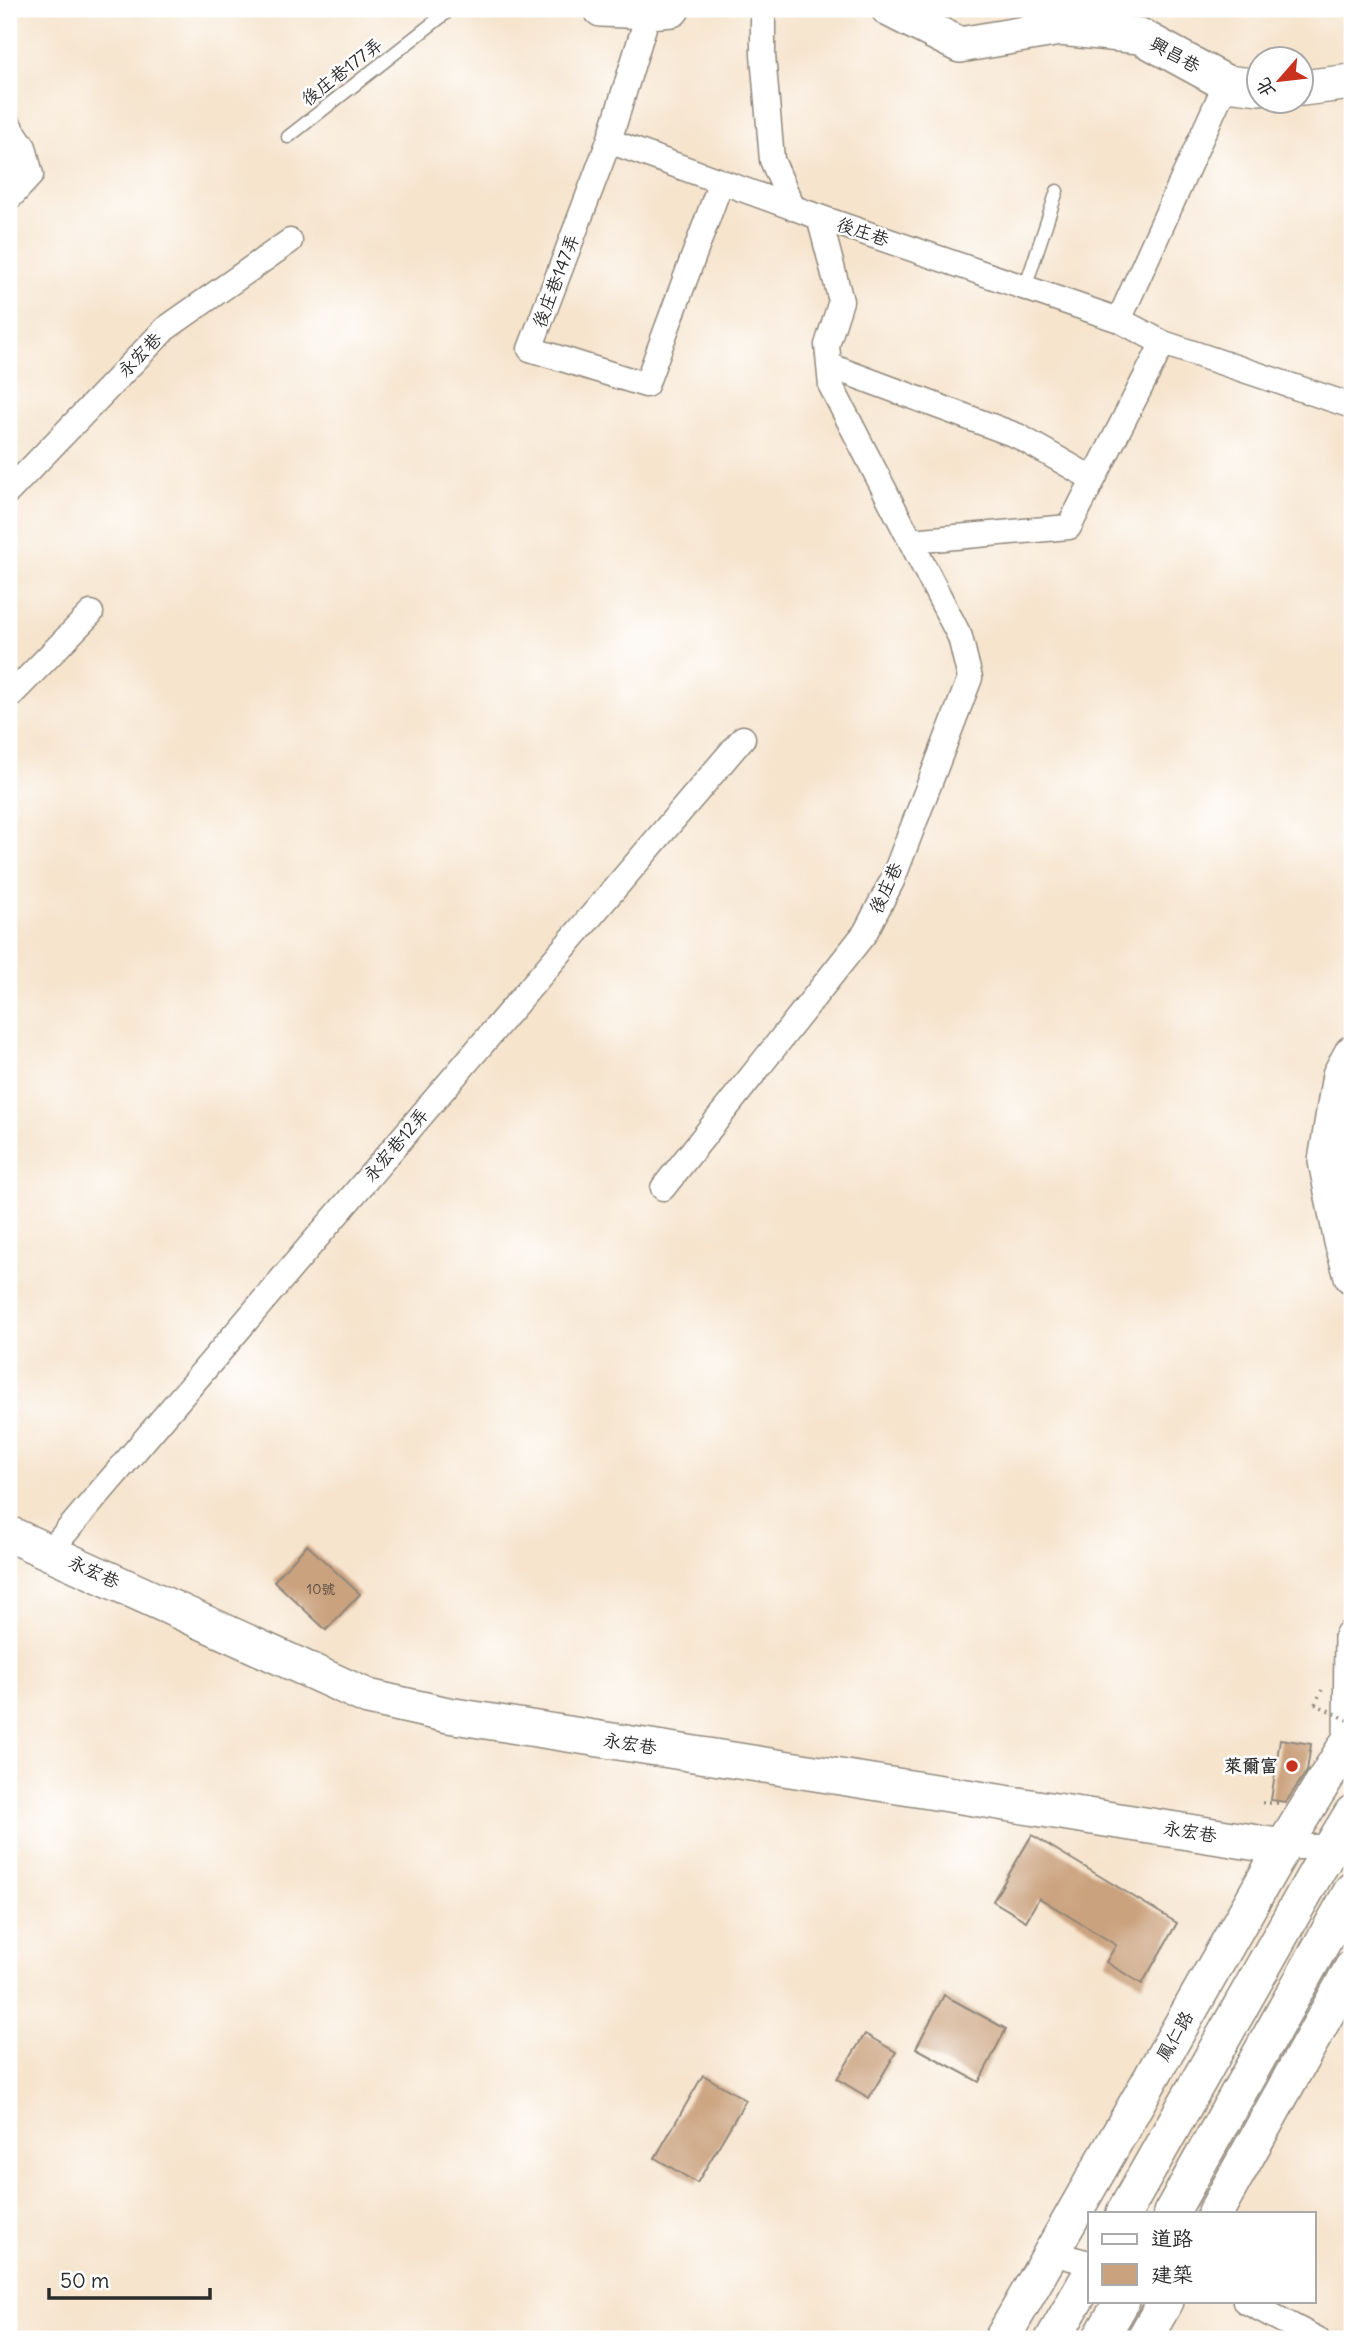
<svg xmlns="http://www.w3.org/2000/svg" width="1361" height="2348" viewBox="0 0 1361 2348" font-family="Delius,'LXGW WenKai TC',sans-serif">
	<rect width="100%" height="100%" fill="#fff"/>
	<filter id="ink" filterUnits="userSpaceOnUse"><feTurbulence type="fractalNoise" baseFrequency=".0143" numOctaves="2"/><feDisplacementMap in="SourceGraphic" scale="14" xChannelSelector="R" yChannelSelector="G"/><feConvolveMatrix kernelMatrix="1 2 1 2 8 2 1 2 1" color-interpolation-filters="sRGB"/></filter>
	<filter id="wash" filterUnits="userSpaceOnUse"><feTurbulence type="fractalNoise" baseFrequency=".00686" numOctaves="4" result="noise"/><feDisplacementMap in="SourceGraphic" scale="28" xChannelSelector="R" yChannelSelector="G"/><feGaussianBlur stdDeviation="1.57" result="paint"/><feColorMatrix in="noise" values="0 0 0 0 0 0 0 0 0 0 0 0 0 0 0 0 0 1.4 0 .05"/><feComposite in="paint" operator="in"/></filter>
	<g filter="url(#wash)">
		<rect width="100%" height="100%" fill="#f6e4cd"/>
		<g id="blocks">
			<g fill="#cba27e">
				<polygon points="307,1545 360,1594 326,1630 274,1581"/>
				<polygon points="1280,1739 1311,1744 1307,1771 1286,1802 1271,1800"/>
				<polygon points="1032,1835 1177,1923 1142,1984 1106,1962 1116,1945 1039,1898 1026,1921 993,1901"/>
				<polygon points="944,1995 1006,2029 979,2082 916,2048"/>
				<polygon points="865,2034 896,2052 869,2098 837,2079"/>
				<polygon points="703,2075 746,2100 697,2183 655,2158"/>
			</g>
		</g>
	</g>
	<g filter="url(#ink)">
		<use href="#blocks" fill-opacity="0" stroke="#90887c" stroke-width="2"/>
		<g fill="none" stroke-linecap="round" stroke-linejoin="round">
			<defs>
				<g id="lane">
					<polyline points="288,137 451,9"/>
					<polyline points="1025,288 1057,191"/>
				</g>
				<g id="street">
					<polyline points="763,9 763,55 772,160 793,208"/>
					<polyline points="649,11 609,141 530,349 646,385 721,182"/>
					<polyline points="9,125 24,147 31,175 9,199"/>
					<polyline points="609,141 819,217 1119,320 1163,343 1352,406"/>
					<polyline points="1119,320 1226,83"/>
					<polyline points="830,366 1018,436 1093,479"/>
					<polyline points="9,491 165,329 290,241"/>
					<polyline points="911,541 1069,527 1163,343"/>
					<polyline points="9,697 91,613"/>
					<polyline points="663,1188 865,933 892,881 970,678 960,637 831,386 827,345 841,301 819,217"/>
					<polyline points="49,1552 743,738"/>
					<polyline points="1283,1847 1331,1847 1352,1852"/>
					<polyline points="1051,2253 1090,2263"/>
					<polyline points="1245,2301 1317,2339"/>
				</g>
				<g id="secondary">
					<polyline points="601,9 649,11 672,9"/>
					<polyline points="889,9 960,45 1060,28 1140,36 1226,83 1260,87"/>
					<polyline points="1302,88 1352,82"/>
					<polyline points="1352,1053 1340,1075 1326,1161 1342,1242 1352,1276"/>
					<polyline points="9,1534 368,1697 448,1715 1283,1847"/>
					<polyline points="1351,1738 1352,1637"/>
					<polyline points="1124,2213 1317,1871 1352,1813"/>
					<polyline points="1171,2213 1352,1890"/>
					<polyline points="1215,2213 1352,1968"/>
					<polyline points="1002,2339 1283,1847 1352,1736"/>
					<polyline points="1053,2339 1090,2275"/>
					<polyline points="1100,2339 1122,2301"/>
					<polyline points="1144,2339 1166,2301"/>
				</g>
			</defs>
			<use href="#lane" stroke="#90887c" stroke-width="15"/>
			<use href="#street" stroke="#90887c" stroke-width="27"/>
			<use href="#secondary" stroke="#90887c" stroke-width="38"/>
			<g stroke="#90887c" stroke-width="3.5" stroke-dasharray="2 5" stroke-linecap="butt">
				<polyline points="1315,1704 1322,1690"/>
				<polyline points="1262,1803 1278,1803"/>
			</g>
			<use href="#lane" stroke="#fff" stroke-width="12"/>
			<use href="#street" stroke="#fff" stroke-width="24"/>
			<use href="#secondary" stroke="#fff" stroke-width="35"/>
			<polyline stroke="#90887c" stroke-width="3.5" stroke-dasharray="2 5" stroke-linecap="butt" points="1315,1704 1352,1722"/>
		</g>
	</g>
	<circle fill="#c8321e" stroke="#fff" stroke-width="2.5" cx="1292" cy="1766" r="7"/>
	<g text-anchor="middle" stroke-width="5" stroke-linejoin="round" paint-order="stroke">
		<g font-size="14" fill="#534940">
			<text x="321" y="1594">10號</text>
		</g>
		<g font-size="18" fill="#2b2b2b" stroke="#fff">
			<text transform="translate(1175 55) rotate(29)" y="6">興昌巷</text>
			<text transform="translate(342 72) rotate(-38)" y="6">後庄巷177弄</text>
			<text transform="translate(863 232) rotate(19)" y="6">後庄巷</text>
			<text transform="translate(556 281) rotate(-69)" y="6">後庄巷147弄</text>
			<text transform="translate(140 355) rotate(-46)" y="6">永宏巷</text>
			<text transform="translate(886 888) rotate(-65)" y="6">後庄巷</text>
			<text transform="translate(396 1145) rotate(-50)" y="6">永宏巷12弄</text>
			<text transform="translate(94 1572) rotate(24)" y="6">永宏巷</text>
			<text transform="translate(630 1744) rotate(9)" y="6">永宏巷</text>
			<text transform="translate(1190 1832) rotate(9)" y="6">永宏巷</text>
			<text transform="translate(1175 2036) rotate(-60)" y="6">鳳仁路</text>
		</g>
		<g font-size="18" font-weight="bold" fill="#2b2b2b" stroke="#fff" text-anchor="end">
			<text x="1278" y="1772">萊爾富</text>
		</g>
	</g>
	<rect width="1361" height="2348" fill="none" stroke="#fff" stroke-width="35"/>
	<rect x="1088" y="2212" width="228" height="91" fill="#ffffff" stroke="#aaaaaa" stroke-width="2"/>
	<rect x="1102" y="2234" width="35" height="10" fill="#ffffff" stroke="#aaaaaa" stroke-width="2"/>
	<text x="1151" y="2246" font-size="21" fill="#2b2b2b">道路</text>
	<rect x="1102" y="2264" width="35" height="21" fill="#cba27e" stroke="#aaaaaa" stroke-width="2"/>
	<text x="1151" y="2282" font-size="21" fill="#2b2b2b">建築</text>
	<g transform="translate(1280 80) rotate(242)"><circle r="33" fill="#ffffff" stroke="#aaaaaa" stroke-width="2"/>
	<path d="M0-5L12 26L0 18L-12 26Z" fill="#c8321e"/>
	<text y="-10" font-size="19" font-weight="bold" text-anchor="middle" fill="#2b2b2b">北</text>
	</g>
	<path d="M49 2288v10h161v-10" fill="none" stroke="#2b2b2b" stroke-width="3.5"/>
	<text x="60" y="2288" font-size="21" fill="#2b2b2b" stroke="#ffffff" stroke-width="5" paint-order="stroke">50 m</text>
</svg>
